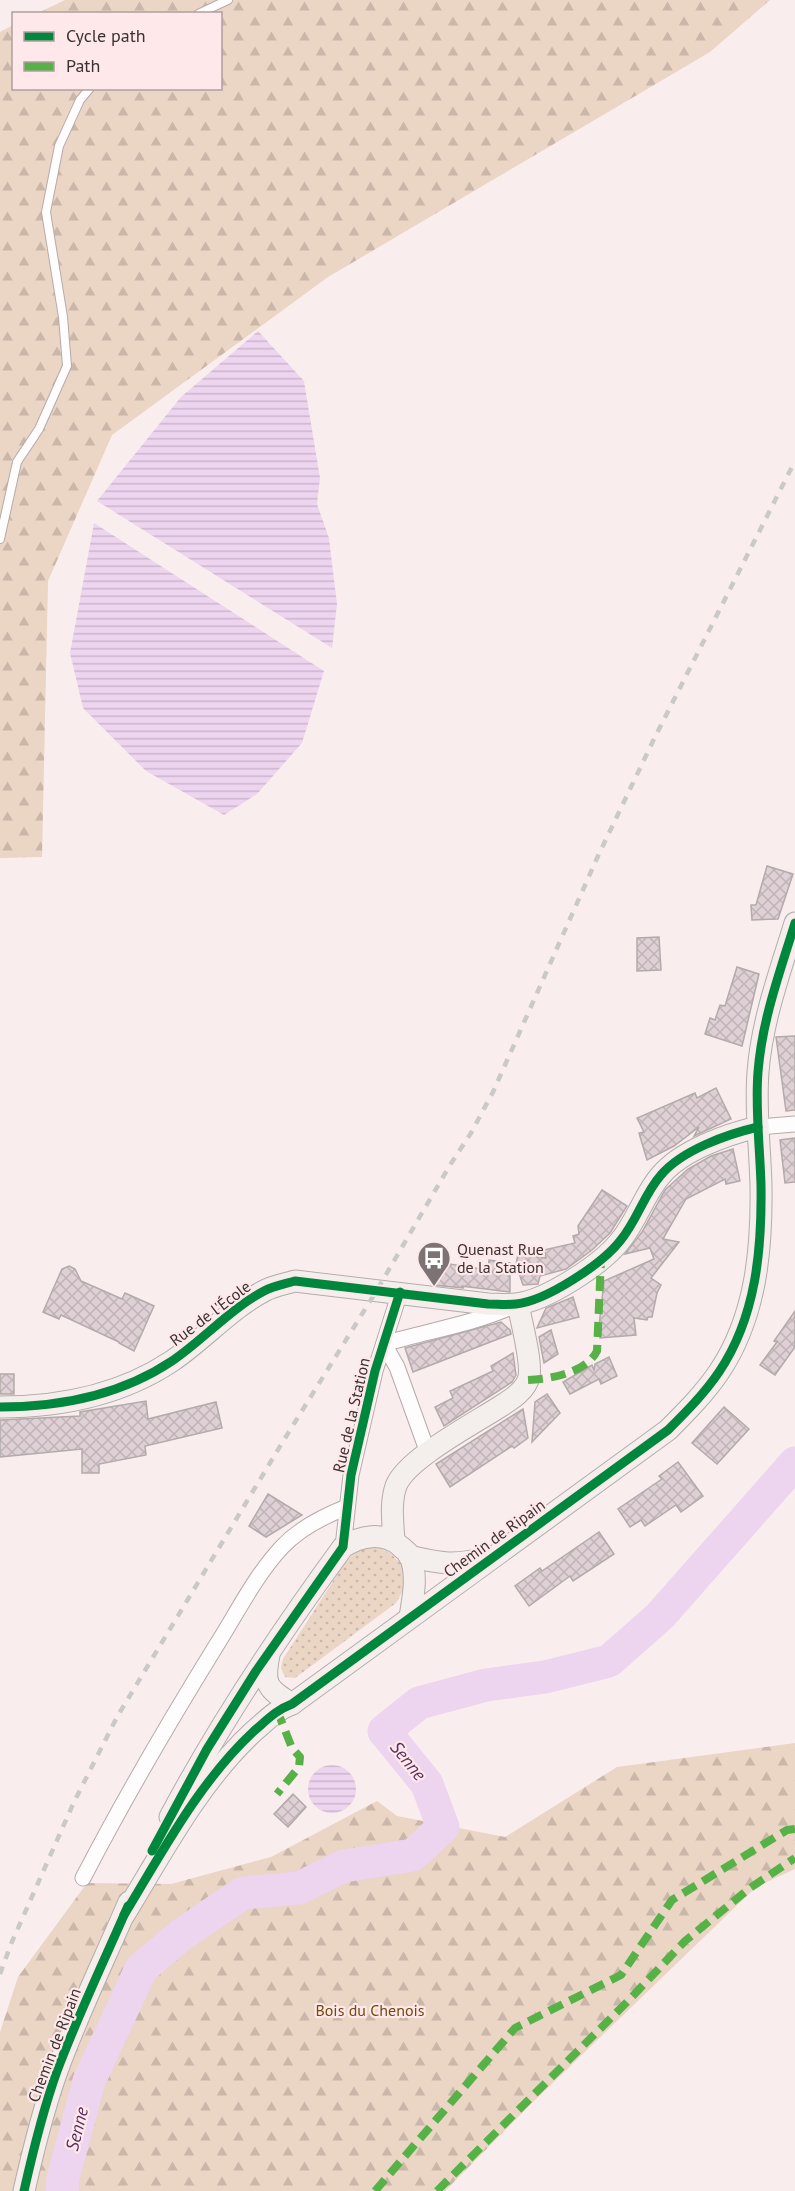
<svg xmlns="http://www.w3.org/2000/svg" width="795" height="2191" viewBox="0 0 795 2191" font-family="'PT Sans',sans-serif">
	<defs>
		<pattern id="grass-dots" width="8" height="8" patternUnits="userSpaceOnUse" patternTransform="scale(1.5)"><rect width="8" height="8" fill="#ebd5c4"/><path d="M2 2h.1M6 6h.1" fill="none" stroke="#cab7a9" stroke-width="1.8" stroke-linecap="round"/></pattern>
		<pattern id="forest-firs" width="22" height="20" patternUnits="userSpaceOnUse" patternTransform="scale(1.5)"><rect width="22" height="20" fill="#ebd5c4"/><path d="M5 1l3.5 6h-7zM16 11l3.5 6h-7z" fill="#cab7a9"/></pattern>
		<pattern id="water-rules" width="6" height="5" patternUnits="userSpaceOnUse" patternTransform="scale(1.5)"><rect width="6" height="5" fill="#edd4ef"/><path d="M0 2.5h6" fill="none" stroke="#ccb6cd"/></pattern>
		<pattern id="building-cross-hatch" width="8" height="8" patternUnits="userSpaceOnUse" patternTransform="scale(1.5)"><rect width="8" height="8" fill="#dfd0d5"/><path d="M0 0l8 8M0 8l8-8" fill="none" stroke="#c0b3b7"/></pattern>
	</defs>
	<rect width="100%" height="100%" fill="#faedee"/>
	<polygon fill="url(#grass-dots)" points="375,1546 390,1553 404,1567 406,1585 396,1603 295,1678 285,1677 281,1668 283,1659 346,1561 360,1549"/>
	<g fill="url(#forest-firs)">
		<polygon points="65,0 770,0 710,52 328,277 112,435 48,581 42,857 0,858 0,32 13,25 14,88 220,88 220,14 38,13"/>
		<polygon points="795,1743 795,1869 756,1887 532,2103 445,2191 0,2191 0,2032 18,1977 87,1883 171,1884 271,1857 377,1801 397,1816 505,1837 617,1767"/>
	</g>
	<g fill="url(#water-rules)">
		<polygon points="258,331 304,381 320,478 317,504 329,538 337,604 332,648 97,501 181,397"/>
		<polygon points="94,523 324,671 302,743 257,794 224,815 146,771 83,708 70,653"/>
		<circle cx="332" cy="1789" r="24"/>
	</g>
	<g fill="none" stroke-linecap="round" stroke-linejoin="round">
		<polyline stroke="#edd4ef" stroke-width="33" points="62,2191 63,2178 89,2081 141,1969 181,1935 243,1893 299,1888 344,1866 413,1855 443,1827 427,1784 384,1731 419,1703 486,1685 545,1677 609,1661 660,1616 795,1463"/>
	</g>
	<g fill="url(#building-cross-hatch)" stroke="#b2aaab" stroke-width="1.5">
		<polygon points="767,866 793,874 778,919 752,920 751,905 756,905"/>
		<polygon points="659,937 661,970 637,971 637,938"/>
		<polygon points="737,967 759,974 742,1046 705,1034 710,1018 715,1020 720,1005 725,1006"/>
		<polygon points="795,1036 795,1110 786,1111 776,1037"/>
		<polygon points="716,1088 731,1119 694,1136 699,1127 674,1146 647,1160 639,1133 644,1132 637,1118 695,1093 697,1098"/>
		<polygon points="795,1138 795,1182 785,1183 780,1140"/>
		<polygon points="733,1149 740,1181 726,1184 725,1179 686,1199 663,1239 679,1242 651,1278 661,1285 657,1293 652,1317 648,1317 647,1320 634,1318 636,1335 600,1338 599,1326 604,1281 654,1259 650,1248 625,1254 642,1232 665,1190 688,1169 711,1156"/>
		<polygon points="602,1190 627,1206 610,1233 592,1250 566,1269 540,1276 538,1284 523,1285 516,1264 518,1254 546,1258 544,1250 575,1243 573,1236 579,1234 578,1226"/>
		<polygon points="489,1260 510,1263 510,1292 461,1286 464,1288 433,1285 437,1262 488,1270"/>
		<polygon points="69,1266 75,1269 81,1281 122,1299 125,1293 154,1306 134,1351 119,1343 119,1342 61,1315 59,1319 43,1312 62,1269"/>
		<polygon points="573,1297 579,1317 537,1328 546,1308"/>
		<polygon points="795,1311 795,1347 775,1375 760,1365 777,1342 774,1341"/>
		<polygon points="501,1322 510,1330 511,1334 413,1372 405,1348"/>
		<polygon points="551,1330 558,1354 544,1363 539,1337"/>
		<polygon points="513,1353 516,1375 512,1382 444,1426 435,1407 453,1398 450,1391 493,1371 491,1366"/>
		<polygon points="609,1357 617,1376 601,1384 599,1379 570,1394 563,1382 592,1365 594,1370 595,1364"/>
		<rect x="0" y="1374" width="14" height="20"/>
		<polygon points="547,1394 560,1413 532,1442 535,1402"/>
		<polygon points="146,1401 148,1419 216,1402 222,1428 145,1446 146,1455 99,1464 99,1473 82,1473 82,1449 0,1457 0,1420 80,1416 80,1412"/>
		<polygon points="724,1407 749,1429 717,1464 692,1443"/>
		<polygon points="523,1409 528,1438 514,1448 512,1446 450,1487 436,1464"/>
		<polygon points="678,1462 703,1496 681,1512 676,1505 645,1526 641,1520 630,1527 618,1509 662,1479 659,1476"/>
		<polygon points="268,1494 302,1515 266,1537 249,1526"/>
		<polygon points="599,1532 614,1554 573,1581 570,1576 529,1606 515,1586 540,1568 542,1571"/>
		<polygon points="293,1794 306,1807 288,1827 274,1814"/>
	</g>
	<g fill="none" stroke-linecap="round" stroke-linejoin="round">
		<defs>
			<g id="lane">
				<polyline points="198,14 228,0"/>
				<polyline points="0,539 17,462 39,429 67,366 63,317 46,212 59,146 80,100 90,88"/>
			</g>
			<g id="street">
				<polyline points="758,1127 795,1124"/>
				<path d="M384 1344C426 1331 470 1325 511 1307"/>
				<polyline points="384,1344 397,1367 428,1453"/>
				<polyline points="343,1547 351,1475 375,1371 400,1292"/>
				<path d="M83 1878C124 1799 169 1722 216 1646 237 1613 255 1576 282 1547 299 1529 324 1516 347 1507"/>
			</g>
			<g id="secondary">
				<path d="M0 1407C60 1407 121 1395 172 1361 203 1340 230 1309 264 1291 273 1286 285 1284 295 1281L488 1304C497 1304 507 1305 516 1304 546 1301 602 1264 620 1241 637 1221 644 1194 661 1175 682 1150 728 1134 758 1127"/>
				<path d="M394 1541C393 1523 390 1503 396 1486 406 1459 475 1423 501 1406 512 1399 526 1390 529 1377 532 1361 521 1321 518 1304"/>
				<path d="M409 1556C441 1564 456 1566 489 1557"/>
				<path d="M269 1655C263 1684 267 1689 292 1704"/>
				<path d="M170 1817C220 1723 280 1633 343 1547 360 1536 383 1531 400 1546 403 1549 408 1552 410 1556 418 1575 413 1598 410 1617"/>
				<path d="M124 1915C163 1851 199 1782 254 1731 267 1720 276 1710 292 1704L668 1430C686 1412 704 1394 719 1372 756 1317 762 1250 761 1185 760 1148 755 1109 758 1072 762 1020 780 972 795 923"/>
				<path d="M24 2191C33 2151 43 2110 57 2071 78 2013 105 1958 129 1902"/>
			</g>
		</defs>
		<use href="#lane" stroke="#b4abab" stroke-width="10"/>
		<use href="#street" stroke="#b4abab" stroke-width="17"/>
		<use href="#secondary" stroke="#b4abab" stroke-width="23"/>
		<use href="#lane" stroke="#fefcfc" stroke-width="8"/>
		<use href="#street" stroke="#fefcfc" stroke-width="15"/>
		<use href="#secondary" stroke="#f4efed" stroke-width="21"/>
		<polyline stroke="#cac8c8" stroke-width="4.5" stroke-dasharray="8 8" stroke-linecap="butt" points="0,1974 11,1944 74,1802 117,1717 282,1443 377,1290 450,1165 471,1133 493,1092 598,856 654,739 795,461"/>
		<g stroke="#56b246" stroke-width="8" stroke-dasharray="15 8" stroke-linecap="butt">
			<path d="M528 1380C550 1379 586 1373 597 1351L601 1260"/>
			<polyline points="277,1710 292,1748 300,1757 299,1767 277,1794"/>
			<polyline points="375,2191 515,2028 621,1975 672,1900 787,1830 795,1829"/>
			<polyline points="437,2191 628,2001 685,1941 750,1888 795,1858"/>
		</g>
		<defs>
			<g id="cycleway">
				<path d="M0 1407C60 1407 121 1395 172 1361 203 1340 230 1309 264 1291 273 1286 285 1284 295 1281L488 1304C497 1304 507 1305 516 1304 546 1301 602 1264 620 1241 637 1221 644 1194 661 1175 682 1150 728 1134 758 1127"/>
				<polyline points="152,1851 207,1749 256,1671 343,1547 351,1475 375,1371 400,1292"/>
				<path d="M124 1915C163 1851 199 1782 254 1731 267 1720 276 1710 292 1704L668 1430C686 1412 704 1394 719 1372 756 1317 762 1250 761 1185 760 1148 755 1109 758 1072 762 1020 780 972 795 923"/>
				<path d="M24 2191C33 2151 43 2110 57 2071 78 2015 104 1961 128 1906"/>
			</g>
		</defs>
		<use href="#cycleway" stroke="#ffe8e9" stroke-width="13"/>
		<use href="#cycleway" stroke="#00873e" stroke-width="9"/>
	</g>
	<defs>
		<symbol id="bus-pin" viewBox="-11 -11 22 30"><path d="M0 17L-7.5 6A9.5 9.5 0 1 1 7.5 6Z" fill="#7d7374" stroke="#ffe8e9"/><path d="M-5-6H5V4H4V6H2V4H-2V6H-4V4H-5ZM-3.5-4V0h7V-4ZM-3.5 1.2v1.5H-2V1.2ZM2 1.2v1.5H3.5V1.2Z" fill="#fff"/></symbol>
	</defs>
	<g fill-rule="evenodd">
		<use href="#bus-pin" x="415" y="1239" width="38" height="52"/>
	</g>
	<g text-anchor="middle" stroke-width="4.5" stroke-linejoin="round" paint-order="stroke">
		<g font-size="16" fill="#3a3232" stroke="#ffe8e9" text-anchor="start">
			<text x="457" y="1255">Quenast Rue<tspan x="457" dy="18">de la Station</tspan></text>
		</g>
		<g font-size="16" fill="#3a3232" stroke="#ffe8e9">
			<text transform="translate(210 1313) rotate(-37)" y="6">Rue de l'École</text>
			<text transform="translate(351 1415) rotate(-77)" y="6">Rue de la Station</text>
			<text transform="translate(494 1538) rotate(-36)" y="6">Chemin de Ripain</text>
			<text transform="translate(54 2045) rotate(-69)" y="6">Chemin de Ripain</text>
		</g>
		<g font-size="16" fill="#734908" stroke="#ffe8e9">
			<text x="370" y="2016">Bois du Chenois</text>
		</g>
		<g font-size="18" font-style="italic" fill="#562f60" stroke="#ffe8e9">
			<text transform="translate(408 1761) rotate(51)" y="6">Senne</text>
			<text transform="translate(77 2129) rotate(-76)" y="6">Senne</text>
		</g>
	</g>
	<rect x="12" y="12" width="210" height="78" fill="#ffe8e9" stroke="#b09fa0" stroke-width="1.5"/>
	<rect x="24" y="32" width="30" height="9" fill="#00873e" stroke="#b09fa0" stroke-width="1.5"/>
	<text x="66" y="42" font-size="18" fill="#3a3232">Cycle path</text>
	<rect x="24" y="62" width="30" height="9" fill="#56b246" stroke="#b09fa0" stroke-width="1.5"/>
	<text x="66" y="72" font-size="18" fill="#3a3232">Path</text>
</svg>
